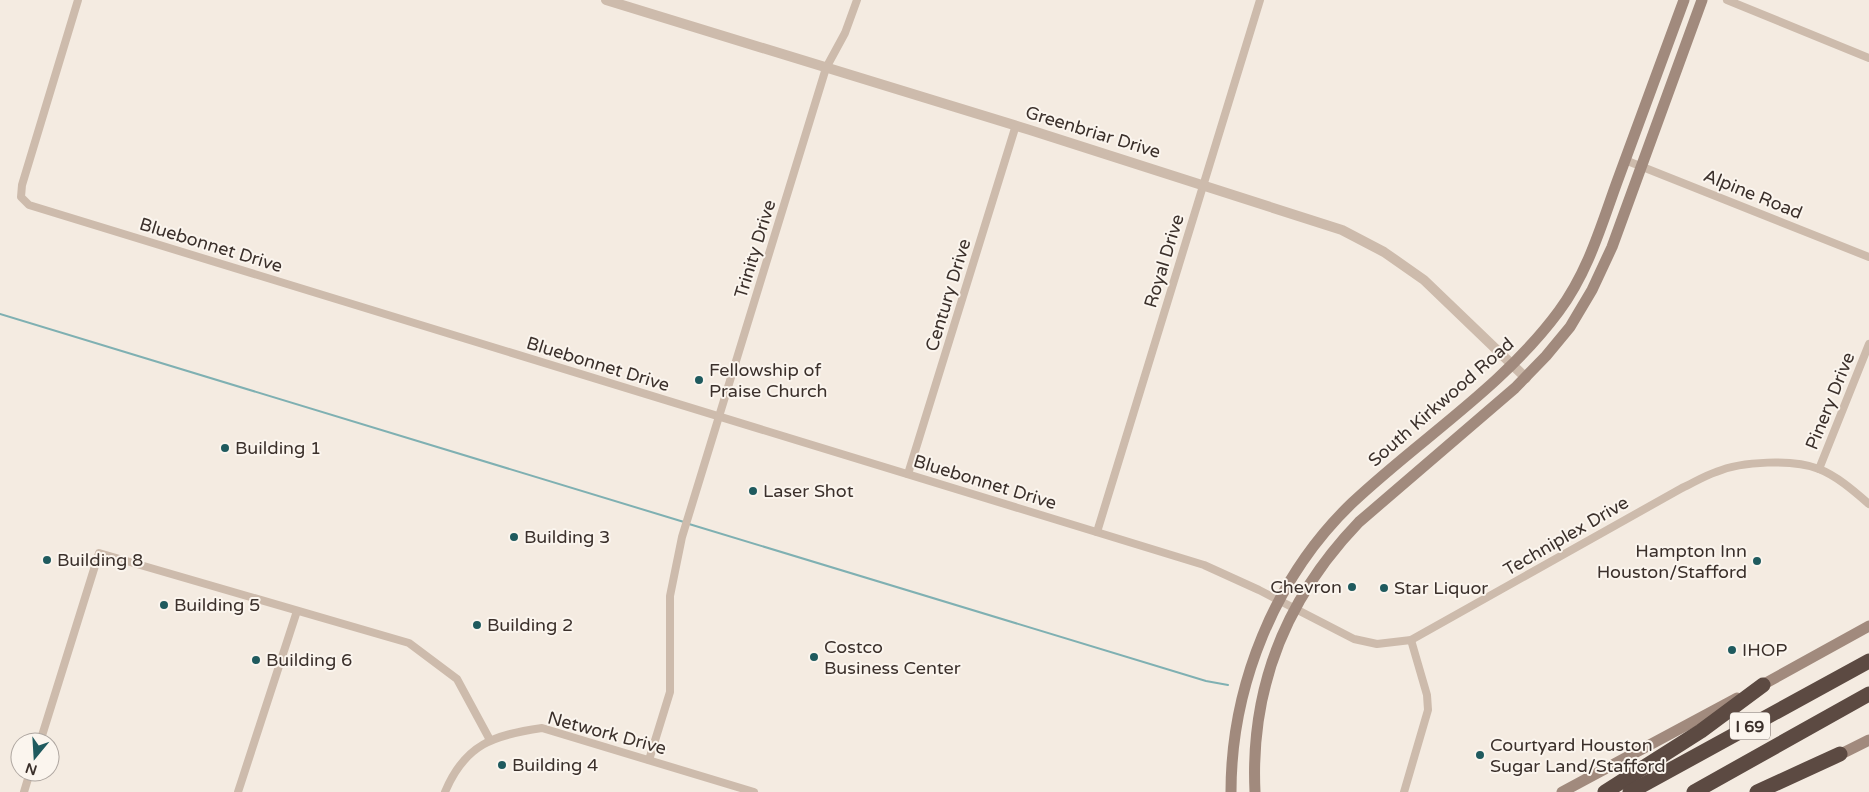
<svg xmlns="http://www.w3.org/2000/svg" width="1869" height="792" viewBox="0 0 1869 792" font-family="'Varela Round',sans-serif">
	<rect width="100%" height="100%" fill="#f4ebe1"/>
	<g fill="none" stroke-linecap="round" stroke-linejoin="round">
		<g stroke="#7fb0b2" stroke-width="2">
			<polyline points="0,314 684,522"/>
			<polyline points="689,524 1206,681 1228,685"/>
		</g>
		<g stroke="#cdbbac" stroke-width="8">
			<path d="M78 0 22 185 21 197 29 205 1204 565 1259 590 1354 639 1377 644 1411 640 1682 488C1693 483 1704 476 1716 472 1742 461 1793 459 1819 469 1837 476 1854 491 1869 504"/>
			<polyline points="1727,0 1869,58"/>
			<polyline points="1625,160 1869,257"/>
			<polyline points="1819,469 1869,344"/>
			<polyline points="908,474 1016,125"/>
			<polyline points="1097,532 1260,0"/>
			<polyline points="40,742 99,553 409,643 457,679 490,740"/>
			<polyline points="50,755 51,755"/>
			<polyline points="649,760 670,692 670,596 682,537 826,68 845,33 857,0"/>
			<polyline points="24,792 30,772"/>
			<polyline points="238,792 297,611"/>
			<path d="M445 792C465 744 494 735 542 728L754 792"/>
			<polyline points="1404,792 1428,710 1427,695 1411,640"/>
		</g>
		<polyline stroke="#cdbbac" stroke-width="10" points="606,0 1030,130 1342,230 1384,252 1424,280 1526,378"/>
		<g stroke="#a18a7d" stroke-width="11">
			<polyline points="1755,689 1869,626"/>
			<polyline points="1835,757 1869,740"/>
			<path d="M1231 792C1231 686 1275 577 1352 503 1421 438 1503 387 1559 311 1588 272 1601 226 1617 182 1640 121 1661 61 1684 0"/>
			<path d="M1255 792C1250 687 1286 598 1359 522L1515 388 1546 356 1570 327 1592 290 1612 247 1702 0"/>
			<polyline points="1562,792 1737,698"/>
		</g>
		<g stroke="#5c4a42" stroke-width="15">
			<polyline points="1605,792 1701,731 1763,685"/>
			<polyline points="1630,792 1869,661"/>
			<polyline points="1694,792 1869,694"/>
			<polyline points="1757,792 1840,754"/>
		</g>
	</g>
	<g fill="#1f5a5e" stroke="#fbf5ee" stroke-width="2">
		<circle cx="699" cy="380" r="5"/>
		<circle cx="225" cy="448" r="5"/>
		<circle cx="753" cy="491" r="5"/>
		<circle cx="514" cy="537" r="5"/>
		<circle cx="47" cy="560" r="5"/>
		<circle cx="1757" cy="561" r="5"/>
		<circle cx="1352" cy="587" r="5"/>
		<circle cx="1384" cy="588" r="5"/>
		<circle cx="164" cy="605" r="5"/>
		<circle cx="477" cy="625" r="5"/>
		<circle cx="1732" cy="650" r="5"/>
		<circle cx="814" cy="657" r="5"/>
		<circle cx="256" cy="660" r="5"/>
		<circle cx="1480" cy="755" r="5"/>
		<circle cx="502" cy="765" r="5"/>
	</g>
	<g text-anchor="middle" stroke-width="4" stroke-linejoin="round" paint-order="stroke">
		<rect fill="#fbf5ee" stroke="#756b66" stroke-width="1" x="1730" y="712.5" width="40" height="27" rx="4"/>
		<g font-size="16" font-weight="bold" fill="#3b302b">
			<text x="1750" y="732">I 69</text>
		</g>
		<g font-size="18" fill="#3b302b" stroke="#fbf5ee">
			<text transform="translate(1093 132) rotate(17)" y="6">Greenbriar Drive</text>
			<text transform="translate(1753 194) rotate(22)" y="6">Alpine Road</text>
			<text transform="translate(211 245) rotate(17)" y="6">Bluebonnet Drive</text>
			<text transform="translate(755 249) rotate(-73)" y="6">Trinity Drive</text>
			<text transform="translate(1164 261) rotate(-73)" y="6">Royal Drive</text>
			<text transform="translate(948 295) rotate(-73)" y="6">Century Drive</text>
			<text transform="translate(598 364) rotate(17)" y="6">Bluebonnet Drive</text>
			<text transform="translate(1830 401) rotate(-68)" y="6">Pinery Drive</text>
			<text transform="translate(1441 402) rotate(-41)" y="6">South Kirkwood Road</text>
			<text transform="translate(985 482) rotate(17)" y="6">Bluebonnet Drive</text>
			<text transform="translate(1566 536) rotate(-30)" y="6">Techniplex Drive</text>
			<text transform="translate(607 733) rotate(15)" y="6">Network Drive</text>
		</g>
		<g font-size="18" fill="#3b302b" stroke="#fbf5ee" text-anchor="start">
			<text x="709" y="376">Fellowship of<tspan x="709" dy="21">Praise Church</tspan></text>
			<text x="235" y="454">Building 1</text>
			<text x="763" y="497">Laser Shot</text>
			<text x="524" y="543">Building 3</text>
			<text x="1747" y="557" text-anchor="end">Hampton Inn<tspan x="1747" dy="21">Houston/Stafford</tspan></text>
			<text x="57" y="566">Building 8</text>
			<text x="1342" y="593" text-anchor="end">Chevron</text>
			<text x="1394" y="594">Star Liquor</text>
			<text x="174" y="611">Building 5</text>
			<text x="487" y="631">Building 2</text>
			<text x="824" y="653">Costco<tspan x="824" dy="21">Business Center</tspan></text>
			<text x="1742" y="656">IHOP</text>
			<text x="266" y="666">Building 6</text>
			<text x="1490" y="751">Courtyard Houston<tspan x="1490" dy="21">Sugar Land/Stafford</tspan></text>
			<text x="512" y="771">Building 4</text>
		</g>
	</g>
	<g transform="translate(35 757) rotate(198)"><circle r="24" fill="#fbf5ee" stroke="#aea6a0"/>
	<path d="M0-4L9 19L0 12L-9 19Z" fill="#1f5a5e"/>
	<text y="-8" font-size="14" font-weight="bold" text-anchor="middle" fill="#3b302b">N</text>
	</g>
</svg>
